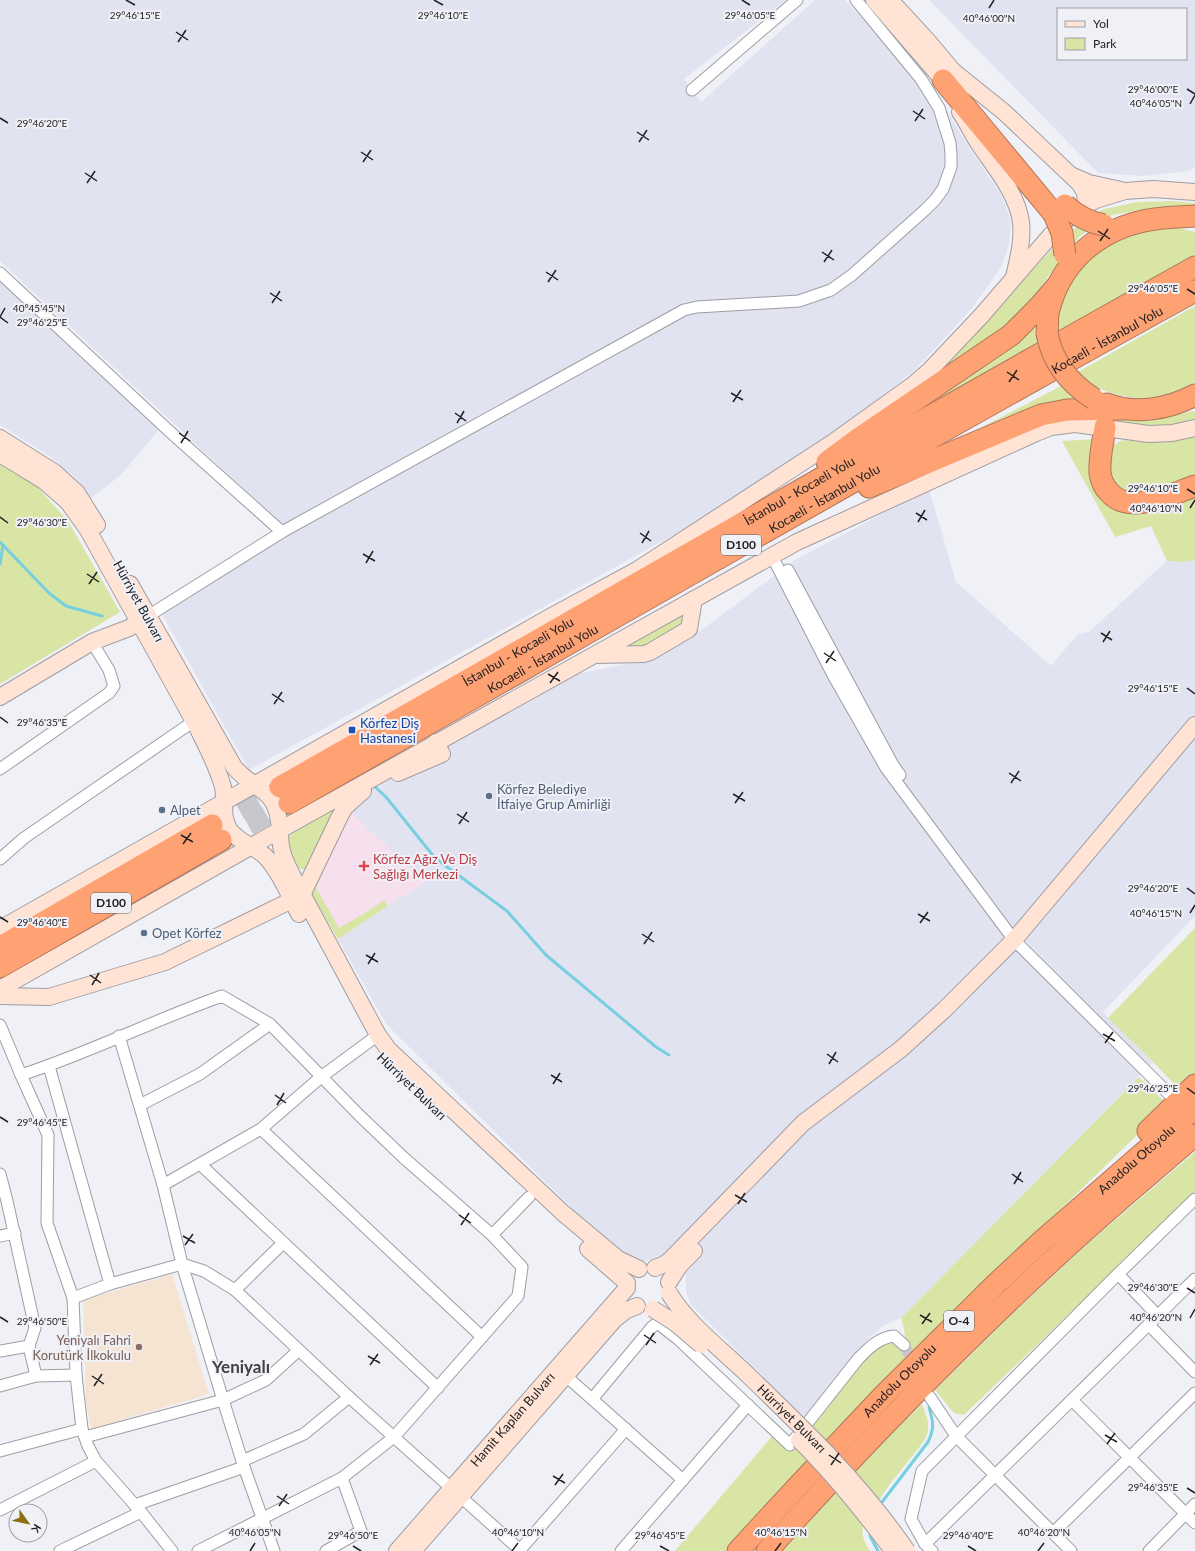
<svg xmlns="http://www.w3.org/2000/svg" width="1195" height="1551" viewBox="0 0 1195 1551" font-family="Lato,sans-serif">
	<rect width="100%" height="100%" fill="#f0f0f7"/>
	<g fill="#e2e3f1" fill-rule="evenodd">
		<polygon points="0,0 786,0 684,79 701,102 815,0 845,0 945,107 968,146 1002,196 1011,222 1009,245 1001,267 983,293 968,313 915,370 827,438 731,503 249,770 159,609 282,532 279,522 0,261"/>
		<path d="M929 0H1195V166L1190 171 1143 176 1098 173ZM1058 9H1186V59H1058Z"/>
		<polygon points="0,280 83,360 160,428 121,475 91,498 75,477 48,455 0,425"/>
		<polygon points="929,489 956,582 1051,666 1078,634 1089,632 1167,561 1182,562 1195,560 1195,916 1103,1012 1153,1062 901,1318 884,1325 870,1337 805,1418 691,1305 686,1292 686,1274 680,1265 672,1258 644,1261 611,1247 386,1024 338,939 424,882 351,813 364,791 570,675 649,660 691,638 795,560"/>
	</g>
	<polygon fill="#f6e4d3" points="172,1274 209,1394 91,1429 86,1403 83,1300"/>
	<polygon fill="#f7e0ed" points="351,813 425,882 338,939 309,890"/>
	<g fill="#d8e5a5">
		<polygon points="1173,201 1195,203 1195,206 1152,208 1112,215 1080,236 1052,271 1034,298 995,339 916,385 998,306 1057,244 1081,223 1104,209 1137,202"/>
		<polygon points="1166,227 1179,228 1195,232 1195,256 1057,333 1056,321 1063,292 1085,262 1120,237"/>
		<path d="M1195 306V382C1186 387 1177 392 1167 395 1140 403 1096 395 1078 372Z"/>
		<polygon points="1039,321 1040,342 870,438"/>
		<polygon points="1063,385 1090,405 905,467"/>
		<path d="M1192 411 1195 412V422C1156 429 1126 427 1089 415L1123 419 1142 420Z"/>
		<polygon points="1195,433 1195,480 1144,497 1112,488 1106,452 1111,446 1123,440 1141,442 1158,441"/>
		<polygon points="1097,439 1107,497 1195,491 1195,560 1182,562 1167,561 1151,526 1115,537 1062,441"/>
		<polygon points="0,464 36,486 68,521 120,612 0,684"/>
		<polygon points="694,599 689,629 656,649 593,655"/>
		<polygon points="337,808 306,870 300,869 297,866 288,843 288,839 294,829"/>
		<polygon points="331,853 316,888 339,928 367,912 384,900 388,906 338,939 309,890"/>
		<polygon points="1195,928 1195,1075 1180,1090 1153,1062 1108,1018"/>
		<polygon points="1139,1077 1168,1105 903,1362 727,1551 675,1551 773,1435 790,1451 865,1358 880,1346 891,1341 899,1347 906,1346 904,1329 901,1318"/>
		<polygon points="1195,1152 1195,1193 964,1415 954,1413 935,1390 1014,1312 1094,1238"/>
		<path d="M922 1404 928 1421V1432L924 1441 890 1484 863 1523C861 1534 864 1542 870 1551H782L856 1471 871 1453Z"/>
	</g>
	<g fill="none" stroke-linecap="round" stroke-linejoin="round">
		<g stroke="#78cfdf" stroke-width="3">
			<polyline points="0,542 49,593 66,606 102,616"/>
			<polyline points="0,564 3,545"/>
			<polyline points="373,785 386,797 435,858 507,911 546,955 656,1047 669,1055"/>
			<path d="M879 1506 928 1442C935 1428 933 1421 929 1407"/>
			<polyline points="871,1531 870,1536 878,1551"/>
		</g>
		<polyline stroke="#c7c7cd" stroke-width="11" stroke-dasharray="11 5.5" stroke-linecap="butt" points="904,1345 915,1367"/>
		<g stroke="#c7c7cd" stroke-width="21" stroke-dasharray="21 10" stroke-linecap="butt">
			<polyline points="212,825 280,787"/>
			<polyline points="221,840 289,803"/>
		</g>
		<defs>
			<g id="street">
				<polyline points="692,90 797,0"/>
				<polyline points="0,273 168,430 282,532"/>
				<polyline points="772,556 833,675 886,768 1014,940 1174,1099"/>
				<polyline points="788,570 893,765 900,775"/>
				<polyline points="148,616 282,532 684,310 697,307 799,301 831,290 852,275 925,210 935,200 943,189 951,167 951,155 950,143 939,108 921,79 856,0"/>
				<polyline points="0,769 109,693 114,686 109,670 92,642"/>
				<polyline points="0,859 24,838 194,721"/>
				<polyline points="0,1025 21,1075 48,1135 47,1223 73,1298 76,1375 82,1429 88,1446 96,1461 141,1512 172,1551"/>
				<polyline points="119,1036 163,1185"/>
				<polyline points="49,1066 110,1284"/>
				<path d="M21 1075C89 1053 154 1020 222 996L270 1024 360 1116 404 1158 492 1235 522 1267 518 1296 394 1437 342 1478 198 1551"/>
				<polyline points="140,1105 200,1074 270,1024"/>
				<polyline points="261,1129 482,1337"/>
				<polyline points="200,1164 438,1388"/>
				<polyline points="0,1174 7,1201 35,1328 29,1346 36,1376"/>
				<polyline points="492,1235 529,1197"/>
				<polyline points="0,1236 15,1233"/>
				<polyline points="1118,1274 1158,1316"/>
				<polyline points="235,1290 283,1243"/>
				<polyline points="73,1298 110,1284 182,1264 204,1271 235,1290 349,1397 451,1488"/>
				<polyline points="1149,1325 1195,1372"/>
				<polyline points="0,1351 29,1346"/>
				<polyline points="566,1376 683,1480"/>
				<polyline points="0,1386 36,1376 76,1375"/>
				<polyline points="930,1397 956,1436 1071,1551"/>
				<path d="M593 1398 652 1327 656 1324 660 1325 678 1339 790 1445 858 1359C869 1348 878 1338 894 1336L904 1345"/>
				<polyline points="1072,1400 1195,1523"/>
				<polyline points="85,1437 223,1400 266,1380 299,1350"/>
				<polyline points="0,1451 82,1429"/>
				<polyline points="242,1461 304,1434 349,1397"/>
				<polyline points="461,1497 520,1550"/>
				<polyline points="135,1505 244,1467"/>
				<polyline points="0,1510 96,1461"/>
				<polyline points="1053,1533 1195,1393"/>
				<polyline points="925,1544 1195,1279"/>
				<polyline points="60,1551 141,1512"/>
				<polyline points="274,1551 244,1467 223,1400 182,1264 163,1185 261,1129 321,1077 378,1035"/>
				<polyline points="326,1551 361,1531 342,1478"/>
				<polyline points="519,1551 626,1429"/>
				<polyline points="621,1551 748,1405"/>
				<polyline points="932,1551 925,1544 911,1519 922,1471 1118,1274 1195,1199"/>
				<polyline points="1149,1551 1195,1504"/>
			</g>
			<g id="secondary">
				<polyline points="874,0 943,80 948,90"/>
				<polyline points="890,0 927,40 953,71 1004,112 1080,184 1085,193 1086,205"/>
				<path d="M960 112C967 122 972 134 979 144 995 168 1017 193 1021 222 1023 241 1018 259 1014 277"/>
				<polyline points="1073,176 1089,183 1121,190"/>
				<polyline points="0,438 54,472 77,493 97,525"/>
				<path d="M0 454 44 481 68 502 88 530 196 725C206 745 217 765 223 787 226 801 221 815 229 829 238 842 254 846 265 856 280 872 289 895 299 914"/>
				<polyline points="597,655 644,654 650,652 689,629 694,599"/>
				<polyline points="0,697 92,642 129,628 147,617"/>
				<polyline points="398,773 442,754 436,742"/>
				<polyline points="0,929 550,617 637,570 832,443 914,384 930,370 982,315 1051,235 1065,221 1086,205 1096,200 1125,191 1153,189 1195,192"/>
				<path d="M0 989 280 830C277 786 257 794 234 767L130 584"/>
				<polyline points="0,996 49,997 165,962 292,900 302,895 339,818 345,807 363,791"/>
				<polyline points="588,1249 627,1283"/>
				<polyline points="655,1268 665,1264 672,1258 803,1123 901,1049 944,1010 1014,940 1195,725"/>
				<path d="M639 1269 618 1259 563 1213 404 1064 388 1049 378 1035 292 875C283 857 280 850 280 830L797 542 1036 433 1051 427 1075 424 1149 434 1172 433 1195 428"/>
				<polyline points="669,1282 680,1265 694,1251"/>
				<path id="s1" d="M397 1551 627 1288"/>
				<polyline points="413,1551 614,1320 625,1311 637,1306"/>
			</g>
			<g id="highway">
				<polyline points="943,80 1054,214"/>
				<path d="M1047 333C1048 327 1047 320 1048 314 1049 307 1052 300 1054 294 1071 251 1110 225 1155 219 1168 217 1182 217 1195 216"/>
				<path d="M1107 404C1135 415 1169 409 1195 395"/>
				<path d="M1105 427C1103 442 1099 458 1100 473 1101 480 1104 487 1109 492 1129 516 1171 494 1195 486"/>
				<polyline points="827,462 858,439 1011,335 1039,307 1057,286"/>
				<polyline points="869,487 1041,415 1067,410 1121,409"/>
				<path id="s2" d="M280 787C585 614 888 438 1195 267"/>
				<path id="s3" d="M289 803C590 632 891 458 1195 291"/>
				<polyline points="0,947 212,825"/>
				<polyline points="0,967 221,840"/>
				<polyline points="1148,1131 1195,1085"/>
				<path id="s4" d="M738 1551 798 1486 884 1395 998 1282 1042 1241 1195 1108"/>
				<path d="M767 1551C869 1438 976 1328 1090 1226 1124 1195 1160 1166 1195 1135"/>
			</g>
		</defs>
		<use href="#street" stroke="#9d9da4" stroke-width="13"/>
		<use href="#secondary" stroke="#9d9da4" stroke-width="18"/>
		<use href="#highway" stroke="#b17558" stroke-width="23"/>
		<use href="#street" stroke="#fff" stroke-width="11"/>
		<use href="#secondary" stroke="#ffe3d5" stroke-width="16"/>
		<use href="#highway" stroke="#fea273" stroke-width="21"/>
		<defs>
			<g id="secondary-bridge">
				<path id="s5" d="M669 1293C689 1326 724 1351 751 1378 807 1432 863 1486 907 1551"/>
				<polyline points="653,1309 675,1323 701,1345"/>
				<path d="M799 1440C834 1474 864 1512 893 1551"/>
			</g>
			<g id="highway-bridge">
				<path d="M1065 205C1077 216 1088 222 1104 225"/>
				<polyline points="1054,214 1062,233 1065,255"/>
				<path d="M1047 333C1052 362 1069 383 1094 399"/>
			</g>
		</defs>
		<use href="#secondary-bridge" stroke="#9d9da4" stroke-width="18" stroke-linecap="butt"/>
		<use href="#highway-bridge" stroke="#b17558" stroke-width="23" stroke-linecap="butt"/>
		<use href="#secondary-bridge" stroke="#ffe3d5" stroke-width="16"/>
		<use href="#highway-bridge" stroke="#fea273" stroke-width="21"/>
	</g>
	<path fill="none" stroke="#222225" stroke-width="1.5" d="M126 0 135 5M434 0 443 5M742 0 750 5M989 8 994 0M176 32 188 40M178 42 186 30M1187 89 1195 94M1190 104 1195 95M913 111 925 119M0 118 8 123M915 121 923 109M637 132 649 140M639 142 647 130M361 152 373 160M363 162 371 150M85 173 97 181M87 183 95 171M1098 231 1110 239M1100 241 1108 229M822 252 834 260M824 262 832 250M546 272 558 280M548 282 556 270M1187 289 1195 294M270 293 282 301M272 303 280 291M0 317 8 323M0 317 5 308M1007 372 1019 380M1009 382 1017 370M731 393 743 400M733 402 741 390M455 413 466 421M457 423 464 411M179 433 190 441M181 443 188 431M1187 489 1195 494M1190 508 1195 500M916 513 927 520M0 517 8 523M918 522 925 510M640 533 651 541M642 543 649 531M363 554 375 561M366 563 373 551M87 574 99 582M89 584 97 572M1101 633 1112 640M1103 642 1110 631M824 653 836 661M826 663 834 651M548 674 560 681M550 683 558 672M1187 688 1195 694M272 694 284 702M274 704 282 692M0 717 8 723M1009 773 1021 781M1011 783 1019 771M733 794 745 801M735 803 743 792M457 814 469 822M459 824 467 812M181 835 193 842M183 844 191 833M1187 888 1195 894M1190 913 1195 905M918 914 930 921M0 917 8 922M920 923 928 912M642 934 654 942M644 944 652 932M366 955 378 962M368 964 375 953M90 975 101 983M92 985 99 973M1103 1034 1115 1041M1105 1043 1113 1032M827 1054 838 1062M829 1064 836 1052M551 1075 562 1082M553 1084 560 1073M1187 1088 1195 1094M275 1095 286 1103M277 1105 284 1093M0 1117 8 1122M1012 1174 1023 1182M1014 1184 1021 1172M735 1195 747 1202M738 1204 745 1193M459 1215 471 1223M461 1225 469 1213M183 1236 195 1243M185 1245 193 1234M1187 1288 1195 1293M920 1315 932 1322M0 1317 8 1322M1190 1318 1195 1309M922 1324 930 1313M644 1335 656 1343M646 1345 654 1333M368 1356 380 1363M370 1365 378 1354M92 1376 104 1384M94 1386 102 1374M1105 1435 1117 1442M1107 1444 1115 1433M829 1455 841 1463M831 1465 839 1453M553 1476 565 1483M555 1485 563 1474M1187 1488 1195 1493M277 1496 289 1504M279 1506 287 1494M353 1546 361 1551M660 1546 669 1551M968 1546 976 1551M250 1551 255 1543M512 1551 518 1543M775 1551 781 1543M1038 1551 1044 1543"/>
	<rect fill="#1a4fb4" stroke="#f0f0f7" stroke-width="1.5" x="348" y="726" width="8" height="8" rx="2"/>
	<g fill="#5c6f8a" stroke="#f0f0f7" stroke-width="1.5">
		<circle cx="489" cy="796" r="4"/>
		<circle cx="162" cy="810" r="4"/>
		<circle cx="144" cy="933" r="4"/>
	</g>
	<path fill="#e0444e" stroke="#f0f0f7" stroke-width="1.5" d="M362 860h4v4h4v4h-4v4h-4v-4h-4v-4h4z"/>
	<circle fill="#8d6e63" stroke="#f0f0f7" stroke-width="1.5" cx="139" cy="1347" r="4"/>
	<g text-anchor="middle" stroke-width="4" stroke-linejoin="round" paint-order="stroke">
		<g fill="#f0f0f7" stroke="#606064" stroke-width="1">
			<rect x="721" y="535" width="40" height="20" rx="3"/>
			<rect x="91" y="893" width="40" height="20" rx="3"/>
			<rect x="944" y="1311" width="30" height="20" rx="3"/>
		</g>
		<g font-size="12" font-weight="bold" fill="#222225">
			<text x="741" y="549">D100</text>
			<text x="111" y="907">D100</text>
			<text x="959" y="1325">O-4</text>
		</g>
		<g font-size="13" fill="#222225" stroke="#f0f0f7">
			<text dy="5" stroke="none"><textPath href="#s3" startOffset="940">Kocaeli - İstanbul Yolu</textPath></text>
			<text dy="5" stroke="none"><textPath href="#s2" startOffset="598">İstanbul - Kocaeli Yolu</textPath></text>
			<text dy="5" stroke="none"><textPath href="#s3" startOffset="616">Kocaeli - İstanbul Yolu</textPath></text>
			<text transform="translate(139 601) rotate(61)" y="5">Hürriyet Bulvarı</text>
			<text dy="5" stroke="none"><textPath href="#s2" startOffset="274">İstanbul - Kocaeli Yolu</textPath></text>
			<text dy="5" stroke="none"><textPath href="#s3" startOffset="292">Kocaeli - İstanbul Yolu</textPath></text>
			<text transform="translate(412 1086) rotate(44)" y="5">Hürriyet Bulvarı</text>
			<text dy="5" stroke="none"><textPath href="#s4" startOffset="559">Anadolu Otoyolu</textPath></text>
			<text dy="5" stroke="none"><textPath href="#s4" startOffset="235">Anadolu Otoyolu</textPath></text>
			<text dy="5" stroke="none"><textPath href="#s5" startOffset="176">Hürriyet Bulvarı</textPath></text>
			<text dy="5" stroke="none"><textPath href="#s1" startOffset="175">Hamit Kaplan Bulvarı</textPath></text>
		</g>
		<g font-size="13" fill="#164399" stroke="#f0f0f7" text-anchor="start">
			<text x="360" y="728">Körfez Diş<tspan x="360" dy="15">Hastanesi</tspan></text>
		</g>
		<g font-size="13" fill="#4e5e75" stroke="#f0f0f7" text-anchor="start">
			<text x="497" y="794">Körfez Belediye<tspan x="497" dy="15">İtfaiye Grup Amirliği</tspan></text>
			<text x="170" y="815">Alpet</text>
			<text x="152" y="938">Opet Körfez</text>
		</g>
		<g font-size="13" fill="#be3a42" stroke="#f0f0f7" text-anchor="start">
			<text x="373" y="864">Körfez Ağız Ve Diş<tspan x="373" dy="15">Sağlığı Merkezi</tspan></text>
		</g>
		<g font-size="13" fill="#785e54" stroke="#f0f0f7" text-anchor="end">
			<text x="131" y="1345">Yeniyalı Fahri<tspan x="131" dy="15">Korutürk İlkokulu</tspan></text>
		</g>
		<g font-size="17" font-weight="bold" fill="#404045" stroke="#f0f0f7">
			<text x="241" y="1373">Yeniyalı</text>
		</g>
	</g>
	<g font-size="10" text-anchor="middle" fill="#222225" stroke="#f0f0f7" stroke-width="4" stroke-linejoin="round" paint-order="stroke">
		<text x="135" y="19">29°46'15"E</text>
		<text x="443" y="19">29°46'10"E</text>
		<text x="750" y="19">29°46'05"E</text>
		<text x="989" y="22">40°46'00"N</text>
		<text x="1153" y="93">29°46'00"E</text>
		<text x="1156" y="107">40°46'05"N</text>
		<text x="42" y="127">29°46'20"E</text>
		<text x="1153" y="292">29°46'05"E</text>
		<text x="39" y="312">40°45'45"N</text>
		<text x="42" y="326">29°46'25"E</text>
		<text x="1153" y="492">29°46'10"E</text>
		<text x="1156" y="512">40°46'10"N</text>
		<text x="42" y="526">29°46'30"E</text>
		<text x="1153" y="692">29°46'15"E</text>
		<text x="42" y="726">29°46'35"E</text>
		<text x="1153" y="892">29°46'20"E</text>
		<text x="1156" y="917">40°46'15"N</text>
		<text x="42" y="926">29°46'40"E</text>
		<text x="1153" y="1092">29°46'25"E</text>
		<text x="42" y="1126">29°46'45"E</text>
		<text x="1153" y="1291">29°46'30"E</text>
		<text x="1156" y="1321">40°46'20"N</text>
		<text x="42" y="1325">29°46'50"E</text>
		<text x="1153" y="1491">29°46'35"E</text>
		<text x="255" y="1536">40°46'05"N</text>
		<text x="518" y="1536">40°46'10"N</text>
		<text x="781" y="1536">40°46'15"N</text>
		<text x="1044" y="1536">40°46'20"N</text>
		<text x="353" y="1539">29°46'50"E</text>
		<text x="660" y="1539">29°46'45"E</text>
		<text x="968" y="1539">29°46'40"E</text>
	</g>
	<rect x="1057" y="8" width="130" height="52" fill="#f0f0f7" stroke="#9e9ea3"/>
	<rect x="1065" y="21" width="20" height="6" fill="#ffe3d5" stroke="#9e9ea3"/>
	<text x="1093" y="28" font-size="12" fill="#222225">Yol</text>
	<rect x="1065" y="38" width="20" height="12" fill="#d8e5a5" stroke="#9e9ea3"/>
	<text x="1093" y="48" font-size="12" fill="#222225">Park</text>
	<g transform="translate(28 1523) rotate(123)"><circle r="19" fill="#f0f0f7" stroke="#9e9ea3"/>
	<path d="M0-3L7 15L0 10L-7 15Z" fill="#8a7011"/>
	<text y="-6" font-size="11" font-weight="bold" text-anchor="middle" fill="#222225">K</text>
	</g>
</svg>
